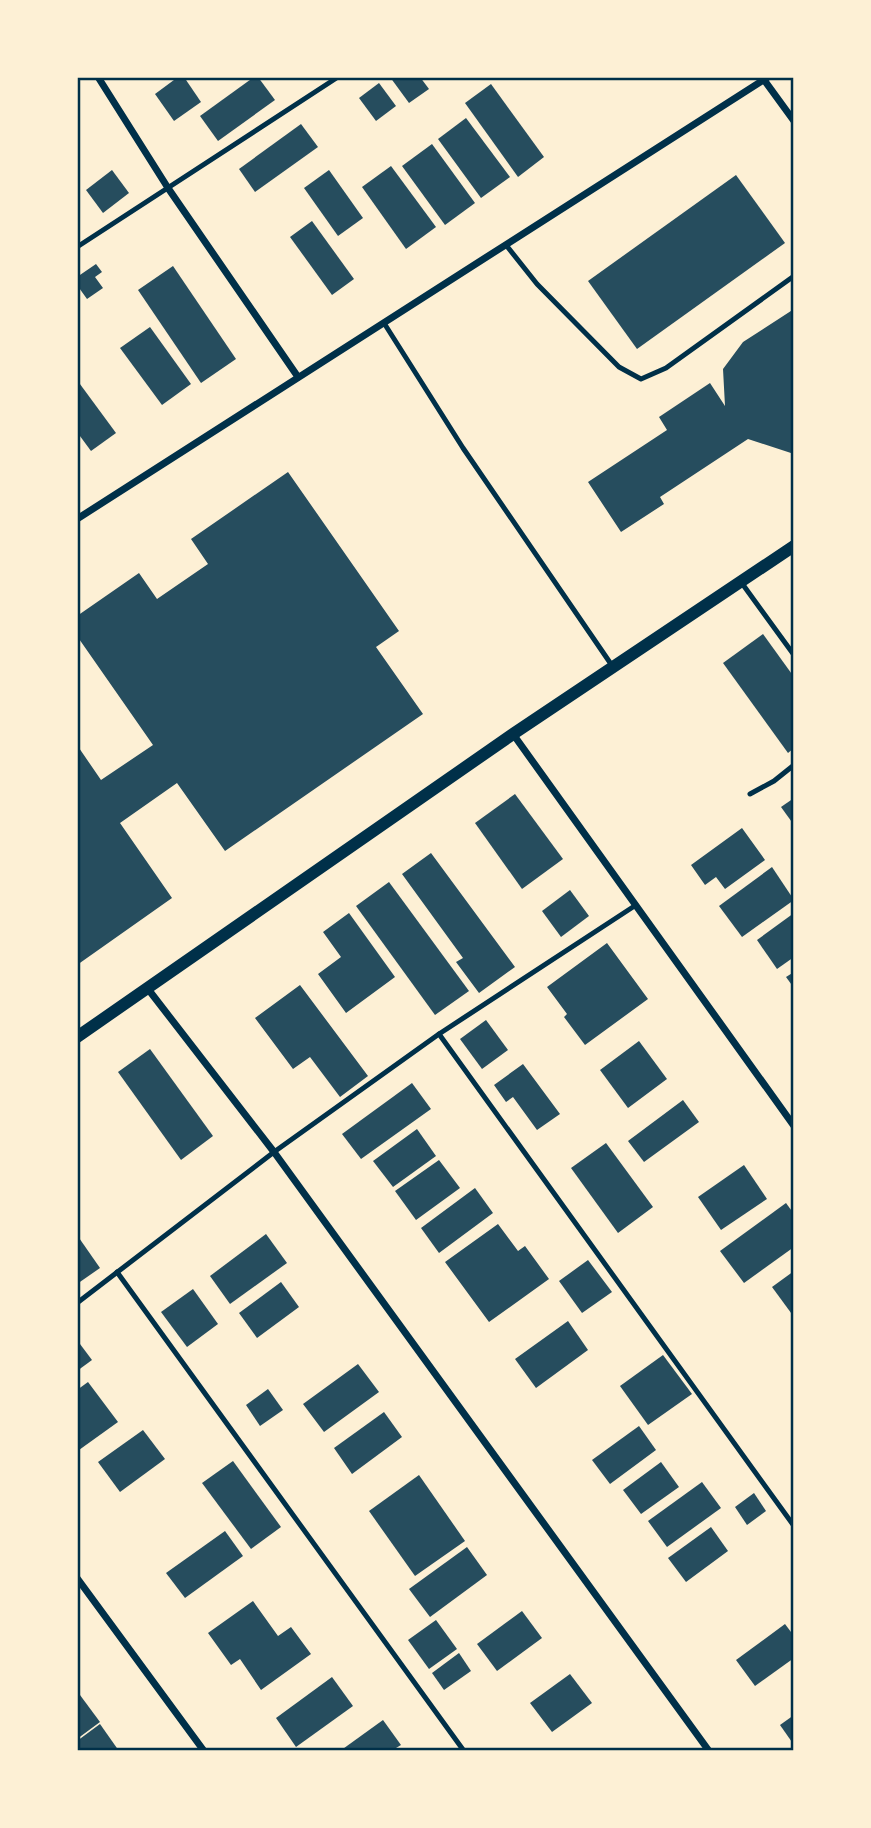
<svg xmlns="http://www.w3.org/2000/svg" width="871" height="1828" viewBox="0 0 871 1828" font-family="Figtree,sans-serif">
	<rect width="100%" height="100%" fill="#fdf0d5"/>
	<g fill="#264d5e">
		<polygon points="178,77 184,77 201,102 174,121 155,94"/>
		<polygon points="254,77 258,77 275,100 218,141 200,116"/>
		<polygon points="390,77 420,77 429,89 409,103"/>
		<polygon points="379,83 396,106 376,121 359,98"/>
		<polygon points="491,84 544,157 518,177 465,103"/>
		<polygon points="466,118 510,177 481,198 438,139"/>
		<polygon points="301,124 318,147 255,192 239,169"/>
		<polygon points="432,144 475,203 445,225 402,166"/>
		<polygon points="391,166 436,227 406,249 362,187"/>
		<polygon points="112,170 129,193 103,213 86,190"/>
		<polygon points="329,170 363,218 338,236 304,188"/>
		<polygon points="736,175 785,243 637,349 588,281"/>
		<polygon points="312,221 354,279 332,295 290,237"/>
		<polygon points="96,264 102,272 95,277 103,288 87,299 77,285 77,277"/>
		<polygon points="173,266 236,359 201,383 138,290"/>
		<polygon points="794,309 794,454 748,439 660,497 664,504 621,532 588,482 667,430 659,417 710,383 725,406 723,369 743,342"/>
		<polygon points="150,327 191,384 162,405 120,348"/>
		<polygon points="77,380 116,433 91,451 77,432"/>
		<polygon points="288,472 399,631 376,647 423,714 225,851 177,783 120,823 172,898 77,965 77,745 101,780 153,745 77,636 77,616 139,573 157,599 208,564 191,539"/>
		<polygon points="763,634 794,677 794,748 788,753 723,663"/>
		<polygon points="515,794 563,859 522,889 475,823"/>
		<polygon points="794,798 794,825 781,807"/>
		<polygon points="742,828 765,860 725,889 716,877 705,885 691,865"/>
		<polygon points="431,853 515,967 479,993 456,962 463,958 402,874"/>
		<polygon points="772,867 794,900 742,937 719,906"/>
		<polygon points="389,882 469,991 435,1015 356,906"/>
		<polygon points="570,890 589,916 561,937 542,911"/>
		<polygon points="349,913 395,977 346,1013 318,974 341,957 323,932"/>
		<polygon points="794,913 794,957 777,969 757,940"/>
		<polygon points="607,943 648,999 585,1045 564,1017 567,1014 547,987"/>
		<polygon points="794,972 794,988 786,977"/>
		<polygon points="300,985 368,1076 340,1097 310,1057 293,1069 255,1018"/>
		<polygon points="486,1020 508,1050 482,1069 460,1039"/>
		<polygon points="639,1041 667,1079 628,1108 600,1070"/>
		<polygon points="150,1049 213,1136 181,1160 118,1072"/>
		<polygon points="523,1064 560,1114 537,1130 513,1097 506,1102 494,1085"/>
		<polygon points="412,1083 431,1109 361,1159 342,1134"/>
		<polygon points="683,1100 699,1122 644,1162 628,1141"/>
		<polygon points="417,1129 436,1156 393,1187 373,1161"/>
		<polygon points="606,1143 653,1207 618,1233 571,1168"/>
		<polygon points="439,1160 460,1188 416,1220 395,1191"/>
		<polygon points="744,1165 767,1199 721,1230 698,1197"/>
		<polygon points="475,1188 493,1213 439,1253 421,1228"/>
		<polygon points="786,1203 794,1214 794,1247 744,1283 720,1251"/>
		<polygon points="498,1224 518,1251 525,1246 549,1279 489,1322 445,1262"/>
		<polygon points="266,1234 287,1263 230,1304 210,1276"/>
		<polygon points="77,1235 100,1268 77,1284"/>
		<polygon points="588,1260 612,1292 582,1313 559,1281"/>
		<polygon points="794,1271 794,1317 772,1287"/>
		<polygon points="281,1282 299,1307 257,1338 239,1313"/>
		<polygon points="193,1289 218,1324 187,1347 161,1312"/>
		<polygon points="568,1321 588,1350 536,1388 515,1359"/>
		<polygon points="77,1340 92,1360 77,1371"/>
		<polygon points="663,1355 692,1394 648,1425 620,1386"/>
		<polygon points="358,1364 379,1392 324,1432 303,1404"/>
		<polygon points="88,1382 118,1422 79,1450 77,1447 77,1390"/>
		<polygon points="268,1389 283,1410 260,1426 246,1405"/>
		<polygon points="384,1412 402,1437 352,1474 334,1448"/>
		<polygon points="639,1426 656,1450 610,1484 592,1460"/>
		<polygon points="143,1430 165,1459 120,1492 98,1462"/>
		<polygon points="233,1461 281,1527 251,1549 202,1483"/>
		<polygon points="661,1462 679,1487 641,1514 623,1490"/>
		<polygon points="419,1475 465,1541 415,1576 369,1511"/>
		<polygon points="702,1482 721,1508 667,1547 648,1521"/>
		<polygon points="754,1493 766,1511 747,1525 735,1507"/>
		<polygon points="711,1527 728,1551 686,1582 668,1558"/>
		<polygon points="225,1531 243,1556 185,1598 166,1573"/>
		<polygon points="467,1547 487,1575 430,1617 409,1589"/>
		<polygon points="253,1601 278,1636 291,1627 311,1654 261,1690 240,1659 231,1665 208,1633"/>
		<polygon points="522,1611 542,1638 497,1671 477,1644"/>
		<polygon points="436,1620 457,1649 429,1669 408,1640"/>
		<polygon points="785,1624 794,1636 794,1658 755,1686 736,1660"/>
		<polygon points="459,1653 471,1671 444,1690 432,1673"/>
		<polygon points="570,1674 592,1703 552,1732 530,1703"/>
		<polygon points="332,1677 353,1706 296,1747 276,1718"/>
		<polygon points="80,1695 100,1722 77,1739 77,1697"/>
		<polygon points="794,1715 794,1745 780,1725"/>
		<polygon points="383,1720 401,1745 391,1751 340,1751"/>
		<polygon points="100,1724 119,1751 77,1751 77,1741"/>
	</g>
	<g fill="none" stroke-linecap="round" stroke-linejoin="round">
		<g stroke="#003049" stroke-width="5">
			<polyline points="506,245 537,284 619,367 641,379 666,368 794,276"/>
			<polyline points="77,247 338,77"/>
			<polyline points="384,323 463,448 613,667"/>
			<polyline points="741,582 794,655"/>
			<polyline points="750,794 774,781 794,765"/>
			<polyline points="439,1034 794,1526"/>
			<polyline points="117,1272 464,1751"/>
			<polyline points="77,1303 274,1152 439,1034 636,905"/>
		</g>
		<g stroke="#003049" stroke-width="7">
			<polyline points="98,77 168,188 298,377"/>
			<polyline points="762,77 794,121"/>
			<polyline points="77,519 768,77"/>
			<polyline points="513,734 794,1126"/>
			<polyline points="148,989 274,1152 709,1751"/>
			<polyline points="77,1578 204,1751"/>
		</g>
		<polyline stroke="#003049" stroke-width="12" points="77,1037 513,734 794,546"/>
	</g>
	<rect width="871" height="1828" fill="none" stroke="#fdf0d5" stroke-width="158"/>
	<rect x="79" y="79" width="713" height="1670" fill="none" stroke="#003049" stroke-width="2.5"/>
</svg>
